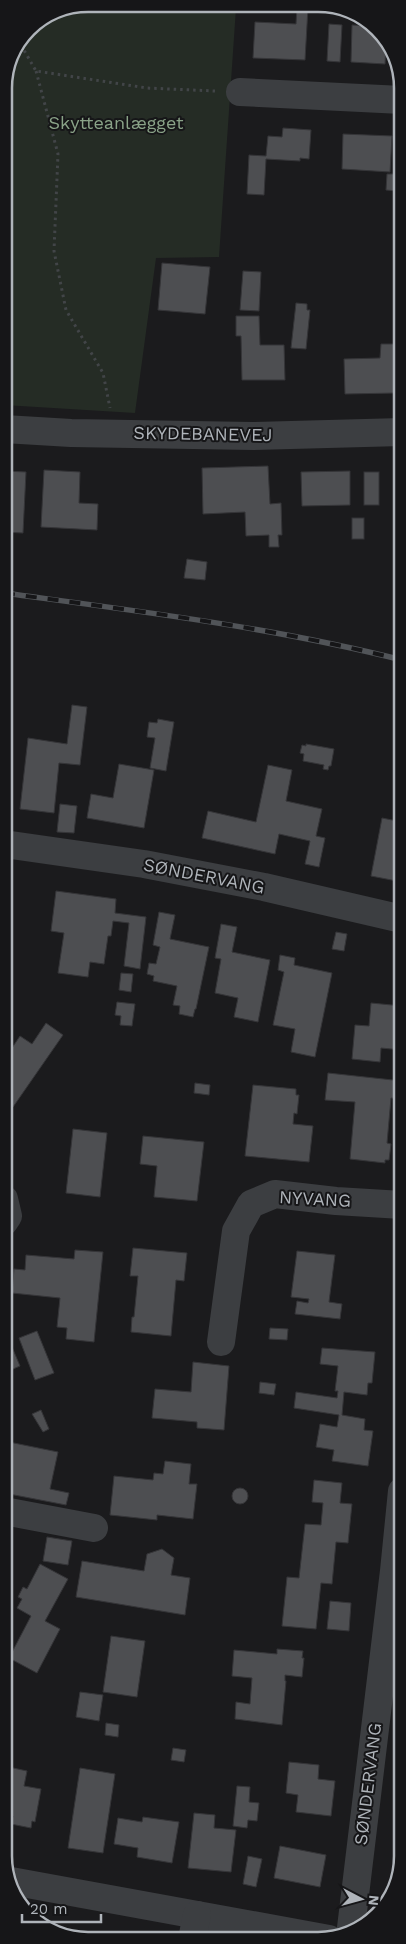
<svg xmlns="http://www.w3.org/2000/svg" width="406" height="1944" viewBox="0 0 406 1944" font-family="'Work Sans',sans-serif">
	<rect width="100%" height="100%" fill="#1b1b1d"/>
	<polygon fill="#252c25" points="236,8 219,257 156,258 135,413 4,405 4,83 29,28 56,10"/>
	<g fill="#4d4e51" stroke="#353538">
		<polygon points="297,7 308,7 305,60 253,58 255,22 296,24"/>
		<polygon points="329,24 342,25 340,62 327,61"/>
		<polygon points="352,25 371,26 381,32 386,44 385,64 351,62"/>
		<polygon points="283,128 311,130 309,159 300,158 300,161 266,159 264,195 247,194 249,155 266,156 268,136 282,137"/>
		<polygon points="343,134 392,136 390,172 342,169"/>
		<polygon points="387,174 401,174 402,203 396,202 397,191 386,190"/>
		<polygon points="162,263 210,267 205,314 158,310"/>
		<polygon points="243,271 261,272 259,311 240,310"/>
		<polygon points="296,303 307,304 307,310 310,310 306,349 291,348"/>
		<polygon points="236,316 259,316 260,345 284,345 285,380 242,380 241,336 236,336"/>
		<polygon points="381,344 394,344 395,393 345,394 344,359 380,358"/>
		<polygon points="268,466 270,504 281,503 282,535 278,535 279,547 269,547 269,535 246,536 245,512 203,514 202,468"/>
		<polygon points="44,470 80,472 79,503 98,504 97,530 41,527"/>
		<polygon points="4,471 26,472 23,533 4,532"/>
		<polygon points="350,471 350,505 302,506 301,472"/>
		<polygon points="394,471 402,471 402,524 400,524 400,506 394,506"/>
		<rect x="364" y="472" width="15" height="33"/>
		<rect x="352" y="518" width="12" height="21"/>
		<polygon points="187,559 207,562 205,580 184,578"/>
		<polygon points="72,705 87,707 80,765 59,763 54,813 20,809 28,738 67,744"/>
		<polygon points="158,719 174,722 166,771 150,768 155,738 147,737 149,722 157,723"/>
		<polygon points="306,744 334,749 331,766 329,766 328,770 323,769 324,765 303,761 304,754 300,753 302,745 306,746"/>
		<polygon points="119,764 154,770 144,828 87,818 91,794 113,798"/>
		<polygon points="268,765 292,770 286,801 322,809 316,836 325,838 319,867 305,864 310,841 279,834 275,854 202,838 208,811 256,822"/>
		<polygon points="60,804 77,806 74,833 57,832"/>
		<polygon points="382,818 402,822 402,882 371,876"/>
		<polygon points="56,891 116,899 115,913 146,917 140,969 124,966 129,923 113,921 111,936 108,936 104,964 90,962 88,977 58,973 64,933 51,931"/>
		<polygon points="159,912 175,915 170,939 209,947 196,1009 195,1009 193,1017 179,1014 180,1006 173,1005 177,986 153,981 154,976 147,974 149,963 156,964 160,947 153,945"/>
		<polygon points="221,924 237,927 232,952 270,960 258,1022 234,1017 238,998 215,993 221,959 215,958"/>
		<polygon points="336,932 347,934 344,951 332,949"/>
		<polygon points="280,955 295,958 294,965 332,973 315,1057 291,1052 295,1029 273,1025 284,972 278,970"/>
		<polygon points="121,973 133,974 131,992 119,990"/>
		<polygon points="117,1002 135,1004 132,1026 120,1025 121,1016 115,1015"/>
		<polygon points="371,1003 402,1006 402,1050 381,1048 380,1062 352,1059 355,1025 369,1026"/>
		<polygon points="46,1023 63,1035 13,1107 4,1101 4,1060 20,1036 32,1044"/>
		<polygon points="328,1073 402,1081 402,1099 391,1098 387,1143 391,1144 389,1160 385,1160 385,1163 350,1159 355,1102 325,1100"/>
		<polygon points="195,1083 210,1085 209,1095 194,1093"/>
		<polygon points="253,1085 296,1089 296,1095 299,1095 297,1114 294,1113 293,1124 313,1126 309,1162 245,1156"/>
		<polygon points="4,1121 9,1124 4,1131"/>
		<polygon points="73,1129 107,1133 100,1197 66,1193"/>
		<polygon points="143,1136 204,1142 197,1201 154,1197 157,1166 140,1164"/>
		<polygon points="133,1248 187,1253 184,1281 176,1280 171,1336 131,1332 132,1317 134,1317 138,1276 130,1276"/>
		<polygon points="75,1250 103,1252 94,1342 66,1339 67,1328 57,1327 60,1298 12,1293 14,1269 25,1270 26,1255 74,1259"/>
		<polygon points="297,1251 335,1255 329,1302 342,1304 340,1319 295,1314 297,1301 308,1303 309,1299 291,1297"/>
		<polygon points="4,1328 20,1366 4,1373"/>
		<polygon points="270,1328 288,1329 287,1340 269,1339"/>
		<polygon points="37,1331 54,1373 35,1380 19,1338"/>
		<polygon points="322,1348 375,1352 372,1383 368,1383 367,1395 344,1392 342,1415 365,1419 364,1430 373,1431 368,1466 332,1461 334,1450 316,1447 320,1424 337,1427 339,1415 294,1408 296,1392 337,1398 338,1391 335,1391 338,1366 320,1364"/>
		<polygon points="193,1362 229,1366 224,1430 197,1428 197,1422 152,1418 155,1389 191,1392"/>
		<polygon points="260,1382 276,1384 274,1395 259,1393"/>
		<polygon points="41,1410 49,1429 43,1432 32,1414"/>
		<polygon points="4,1441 58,1452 50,1489 69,1493 66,1505 4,1493"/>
		<polygon points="165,1461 191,1464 189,1484 197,1484 193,1519 157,1515 157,1520 110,1515 114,1476 153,1480 154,1473 163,1474"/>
		<polygon points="314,1480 342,1483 340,1503 352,1504 348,1543 336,1542 332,1584 321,1583 316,1629 282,1626 287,1577 299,1578 305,1524 321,1525 323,1503 312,1502"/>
		<circle cx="240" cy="1496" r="8"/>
		<polygon points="47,1537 72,1541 68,1565 43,1561"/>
		<polygon points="162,1549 174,1558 171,1575 190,1578 185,1615 76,1597 82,1561 144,1571 147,1554"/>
		<polygon points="40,1564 68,1579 45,1621 60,1629 37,1673 9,1658 31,1616 17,1608 22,1599 18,1597 23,1587 27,1589"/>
		<polygon points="330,1601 351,1603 349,1631 327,1629"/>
		<polygon points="111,1636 145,1641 137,1697 103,1692"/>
		<polygon points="277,1649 303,1651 302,1658 304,1658 302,1677 285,1675 285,1681 286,1681 282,1725 235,1719 236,1702 250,1704 252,1678 232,1676 234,1650 277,1654"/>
		<polygon points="80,1692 103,1695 99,1721 76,1717"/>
		<polygon points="106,1723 119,1725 118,1737 105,1735"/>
		<polygon points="173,1748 186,1750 184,1762 171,1760"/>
		<polygon points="289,1762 319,1765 318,1779 335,1781 331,1816 296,1812 298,1795 286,1793"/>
		<polygon points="4,1766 27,1771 24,1786 41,1789 35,1822 32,1821 31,1828 11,1824 13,1816 4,1815"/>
		<polygon points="80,1768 115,1774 103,1853 68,1848"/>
		<polygon points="237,1786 250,1787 249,1802 259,1803 257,1821 248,1820 247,1828 233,1826"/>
		<polygon points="194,1813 215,1815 214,1828 236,1830 231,1872 188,1868"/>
		<polygon points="143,1817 179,1822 172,1863 137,1857 138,1848 114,1844 118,1818 142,1822"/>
		<polygon points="280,1846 326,1855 320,1887 274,1878"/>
		<polygon points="248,1856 262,1859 256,1887 243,1884"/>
	</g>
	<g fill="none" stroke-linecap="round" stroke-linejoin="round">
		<g stroke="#424548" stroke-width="3" stroke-dasharray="2.5 4" stroke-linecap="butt">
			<polyline points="21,45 36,71 147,88 215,91"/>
			<polyline points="36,71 58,154 54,251 66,310 103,373 110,408"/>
		</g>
		<g stroke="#3c3e41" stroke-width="28">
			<polyline points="240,92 402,100"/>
			<polyline points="4,429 71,433 253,436 402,432"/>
			<polyline points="4,844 144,864 264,887 402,919"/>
			<polyline points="4,1199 8,1216 4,1222"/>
			<polyline points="221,1342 236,1231 251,1204 275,1194 336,1201 402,1205"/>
			<polyline points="4,1511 94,1528"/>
			<polyline points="11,1881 329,1939"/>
			<polyline points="351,1928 394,1571 402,1491"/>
			<polyline points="192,1939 197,1915"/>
		</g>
		<defs>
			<path id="rail" d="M4 593C137 611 271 627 402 660"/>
		</defs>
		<use href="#rail" stroke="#515458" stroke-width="5.5"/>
		<use href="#rail" stroke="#161618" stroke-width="4" stroke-dasharray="11" stroke-linecap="butt"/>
	</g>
	<g text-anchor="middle" stroke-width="4" stroke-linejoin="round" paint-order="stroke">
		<g font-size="18" fill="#8aa388" stroke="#161618">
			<text x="116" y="129">Skytteanlægget</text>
		</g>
		<g font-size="18" fill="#afb4ba" stroke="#161618">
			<text transform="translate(203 434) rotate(1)" y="6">SKYDEBANEVEJ</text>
			<text transform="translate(204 876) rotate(11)" y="6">SØNDERVANG</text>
			<text transform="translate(315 1199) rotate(3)" y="6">NYVANG</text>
			<text transform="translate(368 1784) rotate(-83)" y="6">SØNDERVANG</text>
		</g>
	</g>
	<path d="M0 0H406V1944H0ZM88 12H318A76 76 0 0 1 394 88V1856A76 76 0 0 1 318 1932H88A76 76 0 0 1 12 1856V88A76 76 0 0 1 88 12Z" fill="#161618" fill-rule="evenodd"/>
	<path fill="none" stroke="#afb4ba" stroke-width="2.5" d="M88 12H318A76 76 0 0 1 394 88V1856A76 76 0 0 1 318 1932H88A76 76 0 0 1 12 1856V88A76 76 0 0 1 88 12Z"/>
	<g transform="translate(361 1899) rotate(96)" stroke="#161618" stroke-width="4" paint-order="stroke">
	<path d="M0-4L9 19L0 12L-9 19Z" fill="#afb4ba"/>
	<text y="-8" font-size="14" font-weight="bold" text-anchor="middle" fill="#afb4ba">N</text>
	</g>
	<path d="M22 1914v8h79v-8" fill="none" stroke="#afb4ba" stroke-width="2.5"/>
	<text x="30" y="1914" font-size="15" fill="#afb4ba" stroke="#161618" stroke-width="4" paint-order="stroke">20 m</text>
</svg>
